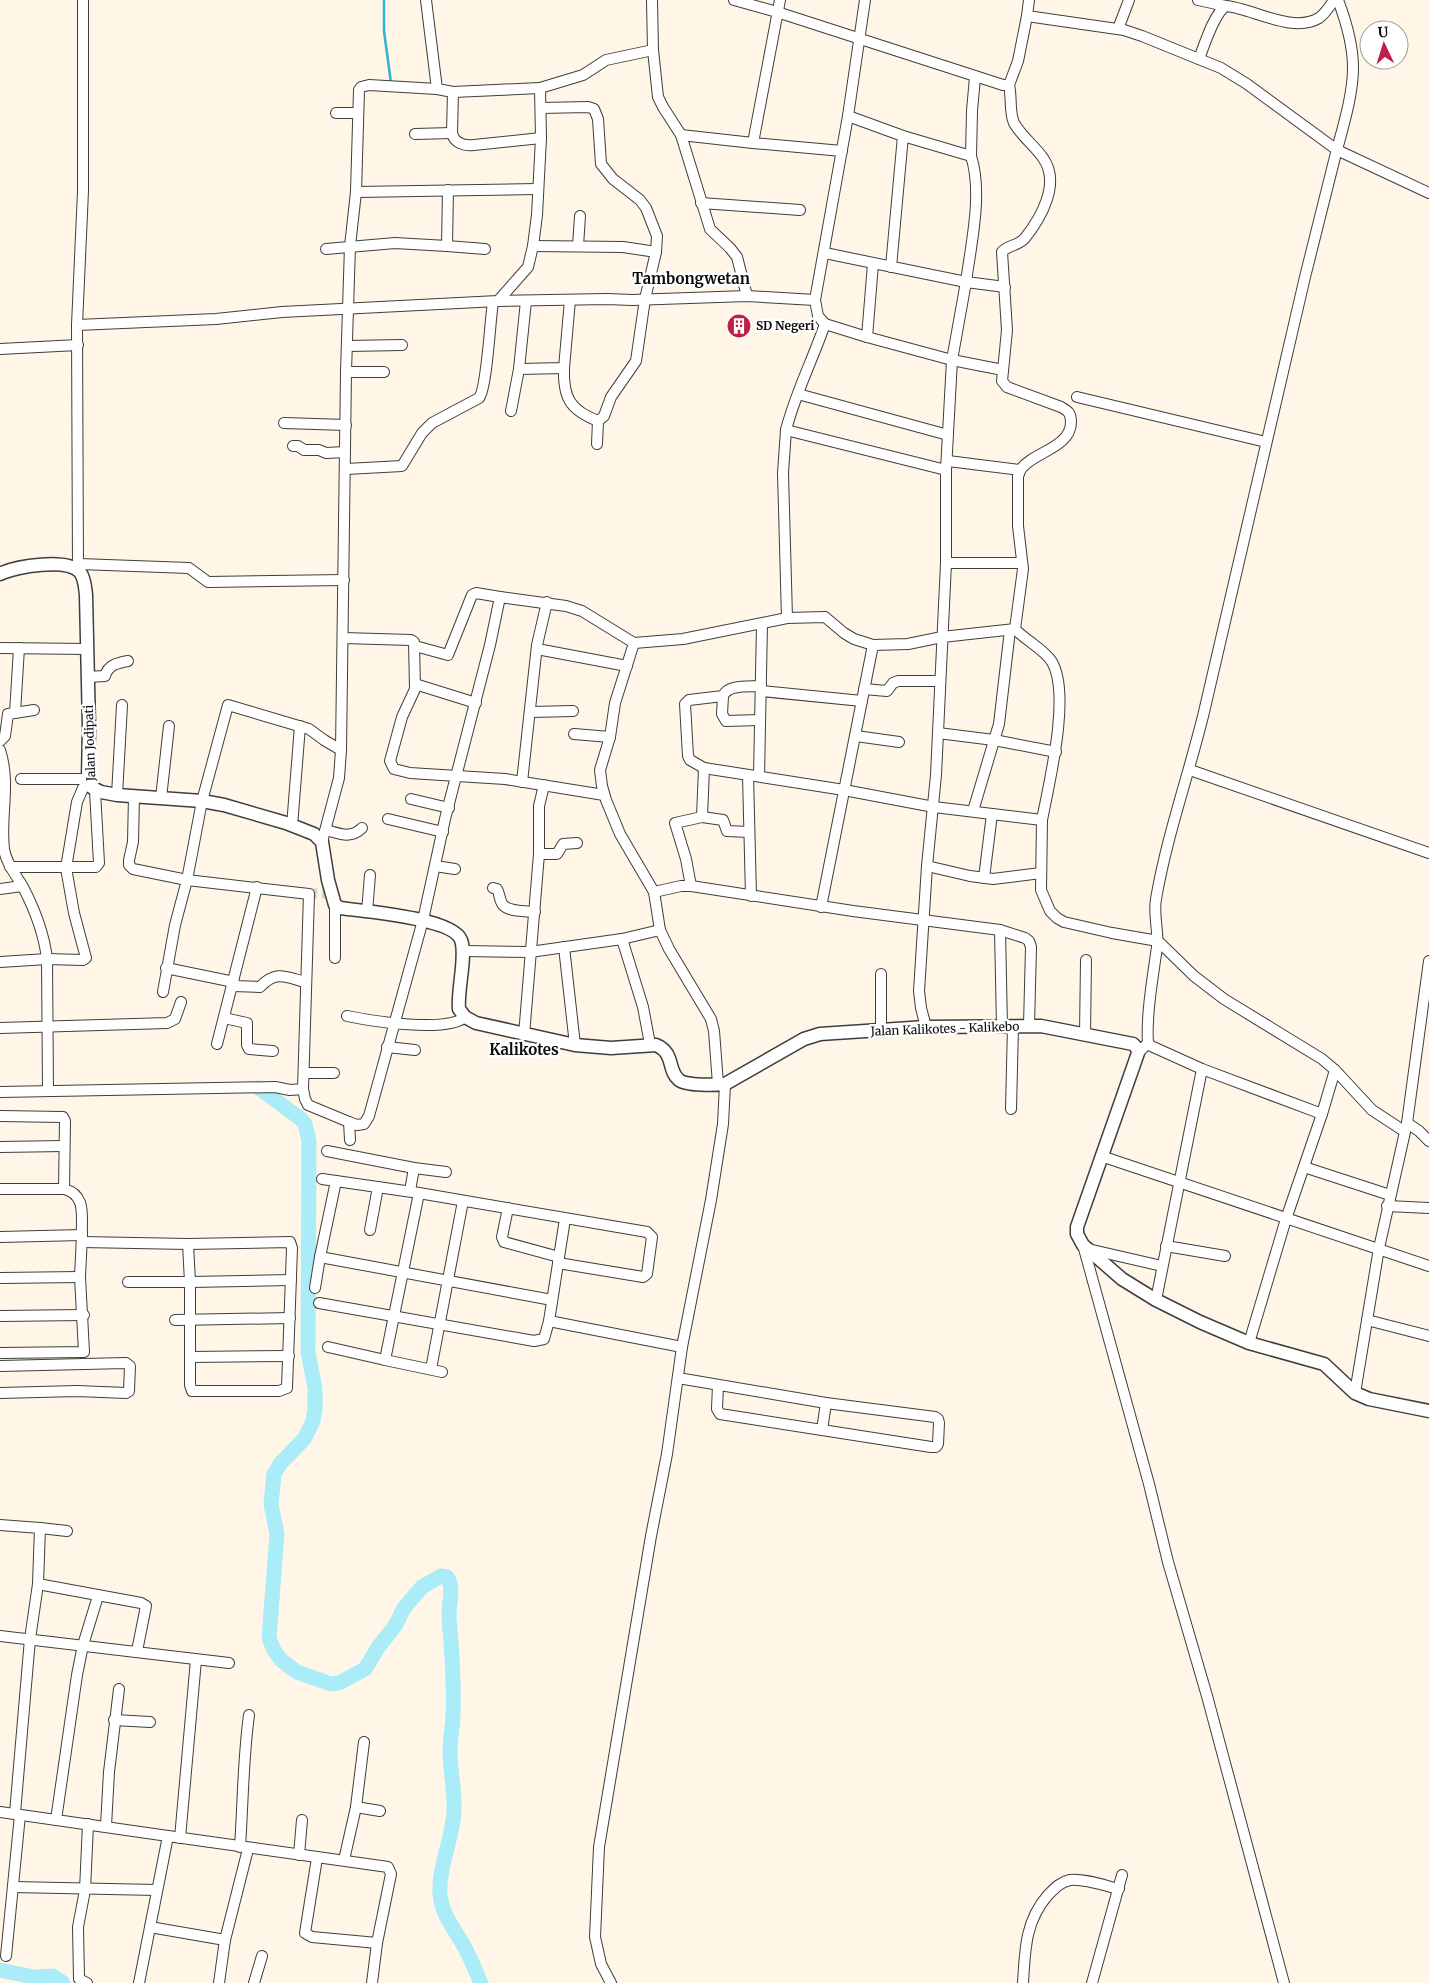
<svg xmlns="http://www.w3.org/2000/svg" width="1429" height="1983" viewBox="0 0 1429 1983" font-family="Merriweather,serif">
	<rect width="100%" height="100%" fill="#fff6e8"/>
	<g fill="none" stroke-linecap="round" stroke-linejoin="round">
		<polyline stroke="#2eb4d3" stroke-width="2.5" points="384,0 384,31 391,83"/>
		<g stroke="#abecf9" stroke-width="15">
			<path d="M259 1088 301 1119 305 1124 309 1141 308 1352 315 1388V1409L313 1421 304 1439 280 1464 274 1474 271 1504 277 1534 269 1638 274 1650 281 1660 297 1672 331 1684 339 1683 365 1669 379 1646 395 1626 404 1608 422 1587 441 1576 447 1577C455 1589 448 1604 449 1618 452 1650 454 1681 453 1713 453 1726 450 1738 450 1751 450 1771 455 1791 454 1811 453 1838 438 1868 440 1894 442 1916 455 1929 465 1948 471 1959 476 1972 481 1983"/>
			<polyline points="0,1970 34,1977 53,1976 63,1983"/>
		</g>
		<polyline stroke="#dad3c7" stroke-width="10" stroke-dasharray="10 5" stroke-linecap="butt" points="307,893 331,894"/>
		<defs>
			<g id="minor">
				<polyline points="426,0 437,89 453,92 540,88"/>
				<polyline points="734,0 777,12 1003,85 1009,85 1018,61 1027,16"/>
				<polyline points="780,0 753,143 842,151"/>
				<polyline points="1029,0 1027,16 1124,30 1142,36 1221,68 1247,84 1337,150 1429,193"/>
				<polyline points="1198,0 1226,6"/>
				<polyline points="1118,29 1129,0"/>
				<polyline points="653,50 658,97 663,107 681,135 710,229 730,248 737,257 747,296"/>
				<path d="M1199 59C1204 46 1214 13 1226 6 1252 8 1292 34 1319 18 1325 14 1330 6 1334 0"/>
				<path d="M453 92 452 133C454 143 464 146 474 145L541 138"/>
				<polyline points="541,108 588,107 594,109 598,119 601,164 613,179 640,200 646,208 657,236 656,252 645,299 636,361 611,397 604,416 598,421 597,444"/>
				<polyline points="336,113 357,113"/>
				<polyline points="415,134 452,133"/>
				<polyline points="681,135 753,143"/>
				<polyline points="971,156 972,111 975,77"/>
				<polyline points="356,192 538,189"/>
				<polyline points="701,203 800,210"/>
				<polyline points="447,246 485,249"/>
				<polyline points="533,246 623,247 656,252"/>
				<polyline points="578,246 580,216"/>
				<polyline points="326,249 395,243 447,246 448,190"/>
				<path d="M825 253 966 282C971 244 983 193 971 156L903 136 848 116"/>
				<polyline points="891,267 903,136"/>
				<polyline points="815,300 818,316 825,324 867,337 952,360 946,470 946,563 936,775 927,866 919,991 921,1008 926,1027"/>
				<polyline points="498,301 607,299 632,300 747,296 815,300 848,116 865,0"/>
				<polyline points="77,325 83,191 83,0"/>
				<polyline points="867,337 873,264"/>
				<polyline points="348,346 402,345"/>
				<polyline points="0,349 78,345"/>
				<path d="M564 368C563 398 570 410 598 421"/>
				<polyline points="519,369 564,368 570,300"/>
				<polyline points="1003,370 952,360 966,282 1005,287"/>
				<polyline points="346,372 384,372"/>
				<polyline points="798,394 948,435"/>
				<polyline points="1077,397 1266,442"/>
				<polyline points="511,411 519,369 526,301"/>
				<polyline points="284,423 346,425"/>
				<path d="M786 430C795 394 813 359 825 324"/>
				<polyline points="293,446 298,446 304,450 319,450 326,453 345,452"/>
				<polyline points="948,461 1020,470"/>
				<path d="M346 469 402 466 422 433 432 423 479 398C487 388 490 320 493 302"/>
				<polyline points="946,563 1022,563"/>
				<polyline points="79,564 189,568 208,582 344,580"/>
				<polyline points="78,571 77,325 216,319 282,312 498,301 528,267 533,246 537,215 541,138 540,88 583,75 606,60 653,50 652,0"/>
				<polyline points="787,618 825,617 844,633 854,639 873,645"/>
				<polyline points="343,638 411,640 414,642 415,689 402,717 390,761 394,769 410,773 505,779 604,795"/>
				<polyline points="634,643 683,639 787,618 783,473 786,430 946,470"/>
				<polyline points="415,646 448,655 472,595 476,593 500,597"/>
				<polyline points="0,648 87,649"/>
				<polyline points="537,649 627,666"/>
				<path d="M87 677 105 676C108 665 117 663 128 661"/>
				<polyline points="415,684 476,703"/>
				<polyline points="864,689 887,691 893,683 898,681 940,681"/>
				<polyline points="761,691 862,701"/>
				<polyline points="723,696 722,714 726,721 760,720"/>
				<polyline points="531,712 573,711"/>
				<polyline points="15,713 19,648"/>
				<polyline points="938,733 994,740 1056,752"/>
				<polyline points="574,734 610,737"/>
				<polyline points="856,736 899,742"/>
				<polyline points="0,741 5,736 8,714 34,710"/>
				<path d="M0 750C11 784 0 816 4 849 6 863 16 875 23 887 35 910 44 933 47 959L48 1091"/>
				<path d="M704 768 844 790 934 807 1042 820C1049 783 1071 695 1052 662 1045 650 1025 640 1015 629L1023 569 1018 526V476C1019 475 1020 470 1021 469 1033 452 1071 448 1071 422 1071 413 1068 411 1061 407L1007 387 1002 381 1007 330 1002 252C1008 245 1018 246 1025 238 1041 218 1061 183 1043 158 1035 146 1022 137 1014 123 1009 112 1012 97 1009 85"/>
				<polyline points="1190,770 1429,853"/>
				<polyline points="748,775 751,896"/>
				<polyline points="759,776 762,624"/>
				<polyline points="21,779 88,779"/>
				<polyline points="522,782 537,645 547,602"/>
				<polyline points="117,795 122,705"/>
				<polyline points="161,798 169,726"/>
				<polyline points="411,799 449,808"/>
				<polyline points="973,811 999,724 1010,630"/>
				<polyline points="702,817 723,820 727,831 749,832"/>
				<polyline points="388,819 443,832"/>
				<polyline points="1042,820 1041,890 1050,911 1057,918 1064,922 1112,933 1158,941 1194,976 1224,999 1322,1059 1335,1070 1372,1110 1404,1131"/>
				<polyline points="292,826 300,726"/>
				<path d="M326 830C340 834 351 839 362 828"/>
				<polyline points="322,842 339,778 341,750 346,372 350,246 356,192 359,90 361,87 369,85 437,89"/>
				<polyline points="539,854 557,854 563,844 577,843"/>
				<polyline points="435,866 455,869"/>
				<polyline points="927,866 970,876 993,879 1041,873"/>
				<polyline points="10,867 96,867 99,863 95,791"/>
				<polyline points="984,878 992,814"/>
				<path d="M691 886 686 859 675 823 702 817 704 768 690 760 688 756 685 704 689 700 723 696C728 684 749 687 761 686"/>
				<path d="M493 888 497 889C500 894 499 900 503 905 509 912 526 911 535 912"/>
				<polyline points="0,889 22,886"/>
				<polyline points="654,892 681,886 691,886 853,911 1000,930 1025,938 1029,941 1031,947 1029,1026"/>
				<polyline points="335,905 335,958"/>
				<polyline points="821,907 873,645 908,644 942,637 1015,629"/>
				<polyline points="367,912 370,875"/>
				<polyline points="1000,930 1002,1027"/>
				<polyline points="622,939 643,1007 650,1044"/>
				<polyline points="564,947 575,1045"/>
				<polyline points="463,951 530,952 622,939 660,930"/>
				<polyline points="1429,961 1407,1123 1419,1131 1429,1141"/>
				<polyline points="0,962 47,959 83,960 86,958 74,913 66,868 77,802 83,788 89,783"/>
				<polyline points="166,968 234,982"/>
				<polyline points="881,974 881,1031"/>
				<path d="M233 986 260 987C276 970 286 977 305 982"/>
				<polyline points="163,992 175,925 187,880 202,801 228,705 309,729 324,740 341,750"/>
				<path d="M347 1016C371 1021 447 1033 465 1017"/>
				<polyline points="224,1018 247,1023 247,1045 249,1049 273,1051"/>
				<polyline points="0,1028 167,1023 175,1019 181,1002"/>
				<polyline points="524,1035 539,854 539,806 544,785"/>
				<polyline points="1085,1035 1086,960"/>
				<polyline points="1148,1043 1151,1046 1202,1069 1322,1114 1286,1219 1249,1343"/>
				<polyline points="217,1044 257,887"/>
				<polyline points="387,1047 415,1050"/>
				<path d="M1138 1053 1148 1043C1146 1015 1153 976 1157 947 1159 931 1153 915 1156 899 1167 835 1189 774 1204 712 1239 567 1270 422 1305 277 1315 237 1325 197 1335 157 1342 130 1353 96 1353 68 1353 46 1346 21 1338 0"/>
				<polyline points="304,1073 334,1073"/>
				<polyline points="303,1089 305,1099 308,1105 349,1122"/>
				<polyline points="0,1092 275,1087 290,1090 303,1089 309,894 187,880 133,869 129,865 129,860 133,842 134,796"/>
				<polyline points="1011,1109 1013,1026"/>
				<polyline points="1322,1114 1335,1070"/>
				<polyline points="0,1116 63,1117 65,1121 64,1189"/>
				<polyline points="350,1140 349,1122 357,1125 364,1124 369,1116 423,920 445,819 490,645 500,597 566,606 582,611 634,643 615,703 610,737 600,770 602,786 606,800 620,834 654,892 660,930 669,949 711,1019 714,1031 718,1084"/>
				<polyline points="0,1147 64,1146"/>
				<polyline points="327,1151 414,1168 446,1172"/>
				<polyline points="1101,1156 1429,1266"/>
				<polyline points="1304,1167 1390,1195"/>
				<polyline points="322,1179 336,1181"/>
				<path d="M0 1189H64C87 1195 81 1216 82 1235L0 1237"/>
				<polyline points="410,1191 414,1168"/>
				<polyline points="419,1193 336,1181 320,1257 552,1300"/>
				<polyline points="1387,1206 1429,1208"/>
				<polyline points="508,1208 502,1237 504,1242 559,1257"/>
				<polyline points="565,1219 549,1321 682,1347"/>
				<polyline points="370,1230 378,1187"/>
				<polyline points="82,1242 188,1244 290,1242 292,1248 287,1388 279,1391 192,1391 190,1385 190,1282 128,1282"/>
				<polyline points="188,1244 190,1282 291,1280"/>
				<polyline points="1083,1245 1149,1484 1168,1562 1207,1696 1284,1983"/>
				<polyline points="1166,1246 1225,1256"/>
				<polyline points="1088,1249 1162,1266"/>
				<polyline points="0,1278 80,1277"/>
				<polyline points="315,1288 320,1257"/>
				<polyline points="1156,1300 1202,1069"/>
				<polyline points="319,1303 534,1341 544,1339 549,1321"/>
				<polyline points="0,1316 84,1315"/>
				<polyline points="175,1320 290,1318"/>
				<polyline points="1367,1320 1429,1336"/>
				<polyline points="328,1347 385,1360"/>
				<polyline points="0,1353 84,1352 80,1277 82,1235"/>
				<polyline points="191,1357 289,1356"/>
				<polyline points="0,1366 126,1363 130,1366 129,1391 126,1393 77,1391 0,1393"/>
				<polyline points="431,1369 463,1201"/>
				<polyline points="442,1372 385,1360 419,1193 647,1232 652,1237 647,1274 643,1277 558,1263"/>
				<polyline points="678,1378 826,1403 935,1417 938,1419 939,1423 938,1444 936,1447 931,1447 720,1414 717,1409 718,1385"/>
				<polyline points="1355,1393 1379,1248 1407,1123"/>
				<polyline points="822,1430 826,1403"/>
				<polyline points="0,1525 40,1528 38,1584 30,1639 15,1813"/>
				<polyline points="40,1528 67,1531"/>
				<polyline points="38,1584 141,1603 146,1606 137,1651"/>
				<polyline points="0,1636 229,1663"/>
				<polyline points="114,1720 150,1722"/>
				<polyline points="356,1807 380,1811"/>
				<polyline points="0,1812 168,1836 139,1983"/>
				<polyline points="56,1820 77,1675 83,1645 98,1596"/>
				<polyline points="106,1826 109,1772 119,1689"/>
				<polyline points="168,1836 388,1867 391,1874 377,1943 372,1983"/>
				<polyline points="180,1838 196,1660"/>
				<path d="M240 1847C243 1803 243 1758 249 1715"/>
				<polyline points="299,1855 302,1820"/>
				<polyline points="317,1858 305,1933 312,1937 377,1943"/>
				<polyline points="344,1860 356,1807 364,1742"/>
				<polyline points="13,1887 157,1890"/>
				<polyline points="150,1927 225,1940 248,1849"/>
				<polyline points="6,1956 20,1815"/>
				<polyline points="87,1983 79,1979 78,1927 85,1890 88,1824"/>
				<polyline points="219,1983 225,1940"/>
				<polyline points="254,1983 262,1956"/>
				<polyline points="611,1983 601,1964 595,1937 599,1847 651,1536 667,1454 682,1347 711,1200 723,1124 725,1084"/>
				<path d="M1023 1983C1025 1951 1025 1921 1048 1895 1054 1889 1060 1882 1070 1880 1083 1878 1106 1886 1119 1889"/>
				<polyline points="1092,1983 1122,1875"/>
			</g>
			<path id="tertiary" d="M0 574C16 566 67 558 80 572 85 579 85 587 86 595L89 727 88 779 91 787 101 792 117 795 202 801 224 805 286 823 314 834 322 842 328 880 335 905 340 908C363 911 453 918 461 940 467 956 457 990 459 1009L465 1017 476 1023 575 1045 611 1048 656 1045C675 1053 667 1070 679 1080 686 1086 716 1085 725 1084L804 1039 820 1034 926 1027 1041 1026 1133 1044 1137 1048 1138 1053 1077 1227V1234L1083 1245 1122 1279 1156 1300 1200 1322 1249 1343 1324 1364 1355 1393 1369 1399 1429 1411"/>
		</defs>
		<use href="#minor" stroke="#3e3e3e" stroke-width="12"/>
		<use href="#tertiary" stroke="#3e3e3e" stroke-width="15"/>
		<use href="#minor" stroke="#fff" stroke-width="10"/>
		<use href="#tertiary" stroke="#fff" stroke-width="12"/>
	</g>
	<defs>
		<symbol id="building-disc" viewBox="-11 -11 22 22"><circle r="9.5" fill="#c01d47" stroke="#fff"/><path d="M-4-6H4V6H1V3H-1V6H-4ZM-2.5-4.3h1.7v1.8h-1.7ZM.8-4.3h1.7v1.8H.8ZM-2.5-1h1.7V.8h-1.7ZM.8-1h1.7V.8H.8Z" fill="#fff"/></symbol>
	</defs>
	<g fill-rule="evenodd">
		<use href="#building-disc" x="725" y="312" width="28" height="28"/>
	</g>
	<g text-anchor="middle" stroke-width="5" stroke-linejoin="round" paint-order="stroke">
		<g font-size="12" font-weight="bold" fill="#0b0b0b" stroke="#fff" text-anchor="start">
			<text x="756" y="330">SD Negeri</text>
		</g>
		<g font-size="12" fill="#0b0b0b" stroke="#fff">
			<text transform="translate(90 743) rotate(-92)" y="4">Jalan Jodipati</text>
			<text transform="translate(945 1029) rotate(-2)" y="4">Jalan Kalikotes - Kalikebo</text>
		</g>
		<g font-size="15" font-weight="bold" fill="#0b0b0b" stroke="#fff">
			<text x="691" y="284">Tambongwetan</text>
			<text x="524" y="1055">Kalikotes</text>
		</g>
	</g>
	<g transform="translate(1384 45) rotate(356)"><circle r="24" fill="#ffffff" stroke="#9d9d9d"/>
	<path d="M0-4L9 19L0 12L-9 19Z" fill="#c01d47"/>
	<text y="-8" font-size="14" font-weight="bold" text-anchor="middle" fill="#0b0b0b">U</text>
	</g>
</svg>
